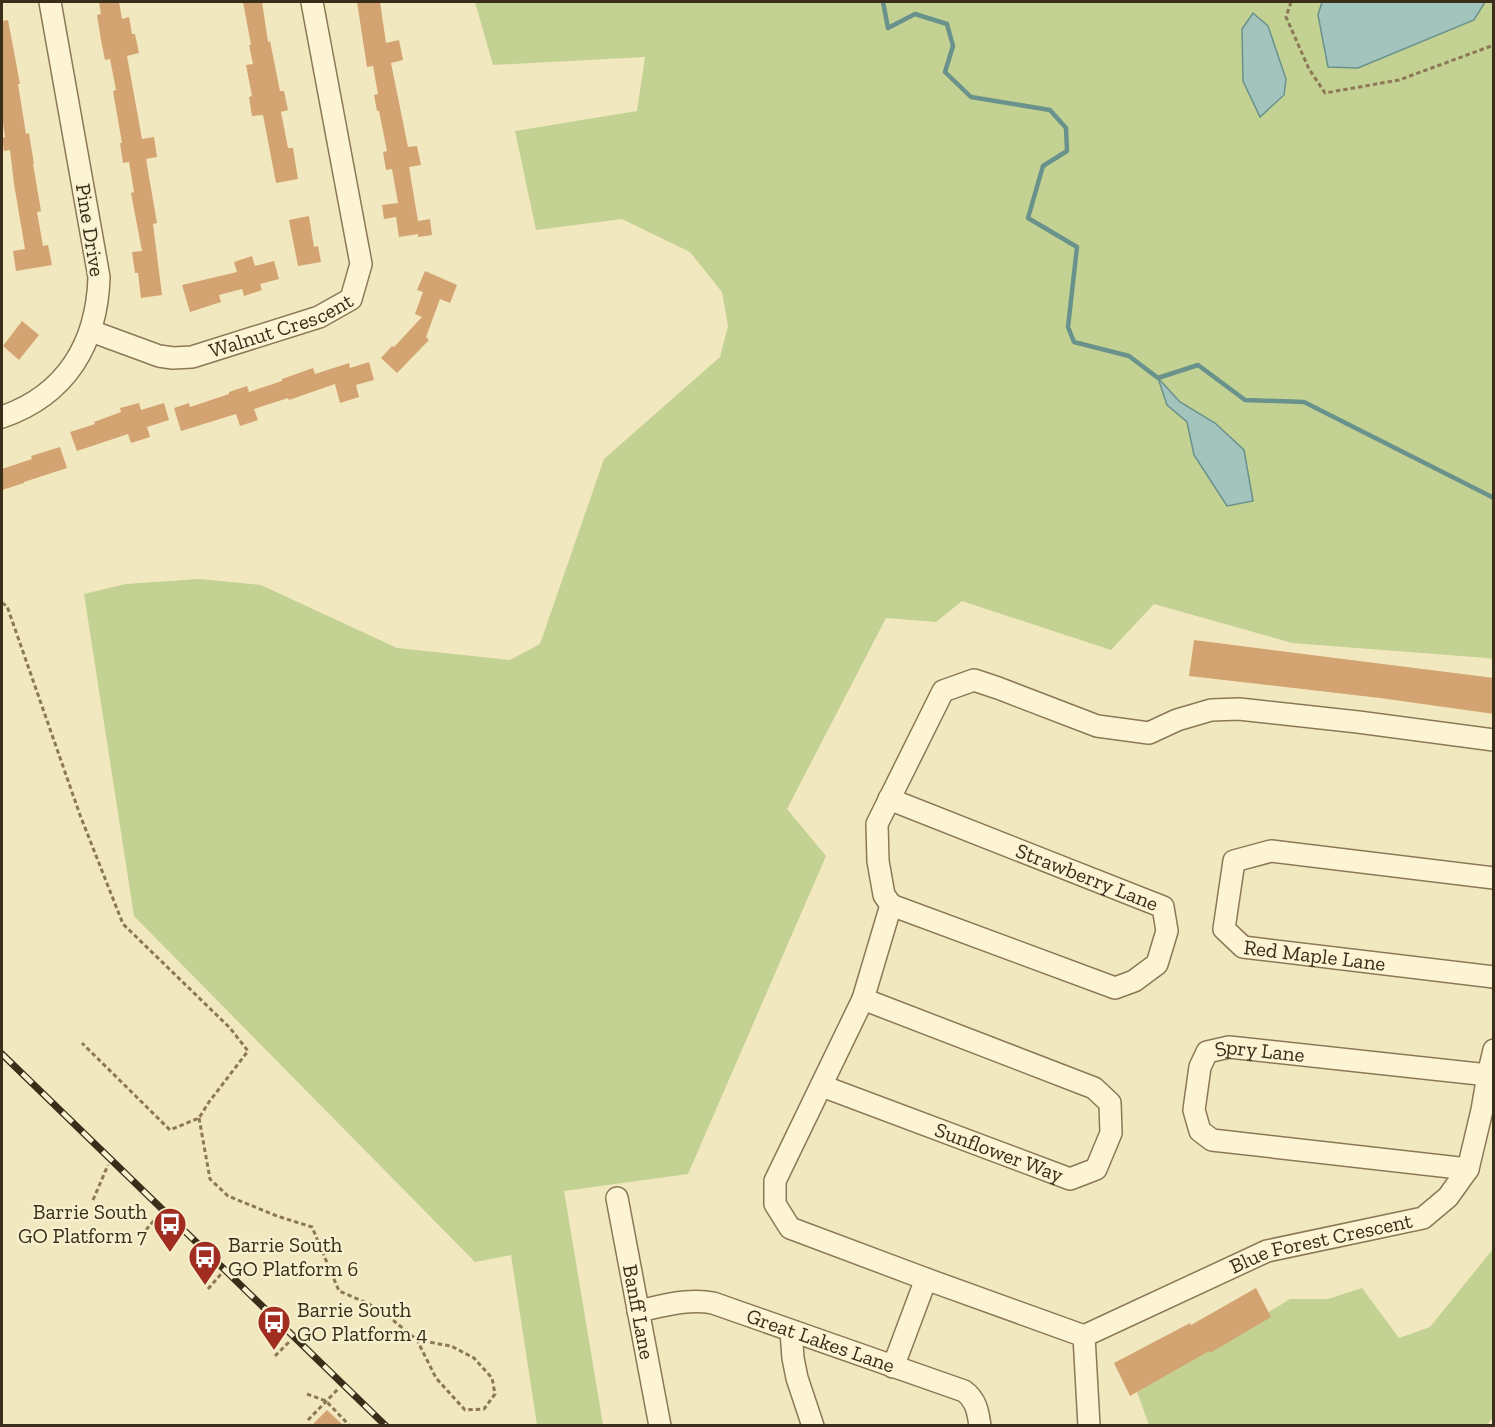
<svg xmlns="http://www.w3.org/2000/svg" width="1495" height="1427" viewBox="0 0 1495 1427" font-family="'Zilla Slab',serif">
	<rect width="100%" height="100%" fill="#f2e8bf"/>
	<g fill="#c3d192">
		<polygon points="475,2 1493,2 1493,659 1487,658 1292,643 1154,604 1111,650 962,601 936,622 886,618 787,809 826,856 688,1174 564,1191 603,1425 537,1425 511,1255 475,1262 134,916 84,594 126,584 199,579 261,585 397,648 510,660 540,644 604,459 720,357 728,326 722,292 690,252 622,219 536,230 515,131 637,111 645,57 493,65"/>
		<polygon points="1493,1249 1494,1416 1487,1425 1149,1425 1137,1392 1290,1299 1328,1299 1362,1288 1399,1338 1430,1327"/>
	</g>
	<g fill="#a3c3bd" stroke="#69928c" stroke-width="1.5">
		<polygon points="1322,2 1485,2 1474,20 1358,68 1328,67 1318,15"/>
		<polygon points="1253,13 1268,26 1286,79 1284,95 1260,117 1243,81 1242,29"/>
		<polygon points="1158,378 1180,402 1215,423 1244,450 1253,501 1227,506 1194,455 1187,422 1167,405"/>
	</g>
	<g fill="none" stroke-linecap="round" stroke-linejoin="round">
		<polyline stroke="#69928c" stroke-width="4.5" points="883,2 888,28 915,14 947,24 953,46 945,72 971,97 1050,110 1066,128 1067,151 1043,166 1028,218 1077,247 1068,327 1074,342 1129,356 1158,378 1198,365 1245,400 1304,402 1494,498"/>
	</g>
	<g fill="#d3a471">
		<polygon points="99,2 119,2 122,19 129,17 132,34 135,34 139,53 127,56 142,139 154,137 157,157 146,159 157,223 153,224 162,295 141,298 138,273 135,273 132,252 142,251 131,193 134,192 129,162 123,163 120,143 122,143 113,91 116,90 110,59 105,60 101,40 97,15 101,14"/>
		<polygon points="243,2 262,2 268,42 270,41 280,91 284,91 288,110 281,112 288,148 293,148 298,179 276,183 263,115 252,116 249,97 252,96 246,65 253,64 249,45 251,45"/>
		<polygon points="357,2 380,2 386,43 399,40 403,60 391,63 408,147 417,146 421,165 409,167 418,221 430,219 432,235 418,237 418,234 399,237 396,217 384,219 382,205 398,203 392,169 386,170 383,152 387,151 379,111 377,111 374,95 378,94 373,66 367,67"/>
		<polygon points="8,20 20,84 18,84 26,134 29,133 34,164 33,164 41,211 37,212 43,246 48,245 52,265 16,271 13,251 25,249 14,184 10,150 4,151 2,138 5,137 2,116 2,21"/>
		<polygon points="309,216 314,247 318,246 321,262 298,266 289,220"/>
		<polygon points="252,256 255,266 274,261 279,279 260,284 262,290 244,296 242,289 219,295 221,302 190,312 182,285 237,272 234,262"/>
		<polygon points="425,271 457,285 450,303 440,299 426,337 429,340 397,373 381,358 392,346 394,347 422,317 415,314 423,292 417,290"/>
		<polygon points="22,321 39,335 19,360 3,346"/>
		<polygon points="369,362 374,380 356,385 359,397 340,403 335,384 289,400 288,398 254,409 258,420 240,426 236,414 181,431 174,408 189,403 190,407 229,394 229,392 247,386 249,392 282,381 282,379 313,368 315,374 349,363 350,368"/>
		<polygon points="139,403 141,410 164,403 169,420 147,427 150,437 131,443 128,434 77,451 70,432 95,424 94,422 121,412 120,408"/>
		<polygon points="60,447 67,468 24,482 24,483 2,490 2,469 32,459 31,456"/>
		<polygon points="1194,640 1494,678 1494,714 1380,698 1189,676"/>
		<polygon points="1256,1288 1271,1317 1210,1353 1209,1351 1130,1396 1114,1363 1190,1323 1191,1325"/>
		<polygon points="327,1410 343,1425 312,1425"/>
	</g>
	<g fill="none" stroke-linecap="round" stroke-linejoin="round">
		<defs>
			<g id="minor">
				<path id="s1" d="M91 331 159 356 173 358 192 357 319 317 351 299 361 264 312 2"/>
				<path d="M2 417C66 395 97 344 99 277L50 2"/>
				<path id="s2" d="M889 799 1163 907 1167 931 1157 964 1134 981 1115 988 891 905"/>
				<path id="s3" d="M1494 878 1271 851 1234 861 1224 929 1243 947 1494 977"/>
				<path id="s4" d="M822 1086 1070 1179 1096 1169 1111 1133 1110 1103 1094 1088 863 999"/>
				<path id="s5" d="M1468 1169 1212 1140 1200 1131 1194 1110 1200 1067 1207 1052 1229 1047 1488 1075"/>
				<path id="s6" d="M617 1198 660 1426"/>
				<path id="s7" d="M638 1311C663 1306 688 1298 713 1303L964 1391C976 1400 978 1411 980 1426"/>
				<polyline points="791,1331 793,1358 797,1378 813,1426"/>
				<polyline points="1084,1336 926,1279 790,1228 775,1204 775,1181 863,999 891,905 884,895 878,861 877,824 943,691 974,680 998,688 1097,726 1149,733 1177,720 1211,710 1239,709 1358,722 1494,740"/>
				<path id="s8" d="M1084 1336 1267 1251 1423 1218 1448 1197 1468 1169 1482 1110 1488 1075 1494 1050"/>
				<polyline points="1084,1336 1089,1426"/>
				<polyline points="893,1367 926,1279"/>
			</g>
		</defs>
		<use href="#minor" stroke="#8c7856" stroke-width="24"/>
		<g stroke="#8c7856" stroke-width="3" stroke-dasharray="4.5 3" stroke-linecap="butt">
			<polyline points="1291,2 1286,17 1309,69 1325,93 1399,80 1494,45"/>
			<polyline points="2,603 7,606 80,815 123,924 230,1028 248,1051 209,1102 199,1118 170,1130 82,1043"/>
			<polyline points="199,1118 210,1179 228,1196 277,1216 312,1227 339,1291 369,1304 394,1321 417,1340 436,1378 465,1410 484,1409 495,1394 492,1378 474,1358 451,1346 417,1340"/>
			<polyline points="93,1200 108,1165"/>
			<polyline points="146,1230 159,1214"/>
			<polyline points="87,1234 87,1238"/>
			<polyline points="208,1289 221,1274"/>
			<polyline points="275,1356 290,1341"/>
			<polyline points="307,1394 326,1401 350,1426"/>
			<polyline points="308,1420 339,1388"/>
		</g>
		<use href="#minor" stroke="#fcf4d3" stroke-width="21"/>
		<defs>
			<polyline id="rail" points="2,1054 386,1426"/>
		</defs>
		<use href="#rail" stroke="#3a2e1b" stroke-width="7"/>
		<use href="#rail" stroke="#f8f1cf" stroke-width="4.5" stroke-dasharray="14" stroke-linecap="butt"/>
	</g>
	<defs>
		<symbol id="bus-pin" viewBox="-11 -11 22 30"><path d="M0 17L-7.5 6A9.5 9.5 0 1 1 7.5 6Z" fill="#a02d20" stroke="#f8f1cf"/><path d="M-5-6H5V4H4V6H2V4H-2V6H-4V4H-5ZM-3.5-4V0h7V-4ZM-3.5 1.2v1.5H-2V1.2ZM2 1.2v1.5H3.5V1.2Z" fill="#fff"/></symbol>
	</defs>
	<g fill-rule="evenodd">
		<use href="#bus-pin" x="151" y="1205" width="38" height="52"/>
		<use href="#bus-pin" x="186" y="1238" width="38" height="52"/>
		<use href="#bus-pin" x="255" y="1303" width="38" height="52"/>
	</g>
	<g text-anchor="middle" stroke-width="4.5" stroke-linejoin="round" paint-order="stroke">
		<g font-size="21" fill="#3a2e1b" stroke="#f8f1cf">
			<text transform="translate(90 230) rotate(81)" y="7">Pine Drive</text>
			<text dy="7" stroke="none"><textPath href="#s1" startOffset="200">Walnut Crescent</textPath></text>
			<text dy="7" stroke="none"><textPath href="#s2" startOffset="213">Strawberry Lane</textPath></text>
			<text dy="7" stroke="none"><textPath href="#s3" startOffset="430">Red Maple Lane</textPath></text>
			<text dy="7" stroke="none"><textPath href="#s5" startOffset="408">Spry Lane</textPath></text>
			<text dy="7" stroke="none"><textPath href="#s4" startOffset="189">Sunflower Way</textPath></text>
			<text dy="7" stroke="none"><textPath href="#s8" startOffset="256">Blue Forest Crescent</textPath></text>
			<text dy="7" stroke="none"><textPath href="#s6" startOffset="116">Banff Lane</textPath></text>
			<text dy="7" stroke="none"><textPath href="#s7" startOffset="190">Great Lakes Lane</textPath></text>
		</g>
		<g font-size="21" fill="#3a2e1b" stroke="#f8f1cf" text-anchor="start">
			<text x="147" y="1219" text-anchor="end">Barrie South<tspan x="147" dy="24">GO Platform 7</tspan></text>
			<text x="228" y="1252">Barrie South<tspan x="228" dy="24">GO Platform 6</tspan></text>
			<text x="297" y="1317">Barrie South<tspan x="297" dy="24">GO Platform 4</tspan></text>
		</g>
	</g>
	<rect width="1495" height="1427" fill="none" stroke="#3a2e1b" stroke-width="6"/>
</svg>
